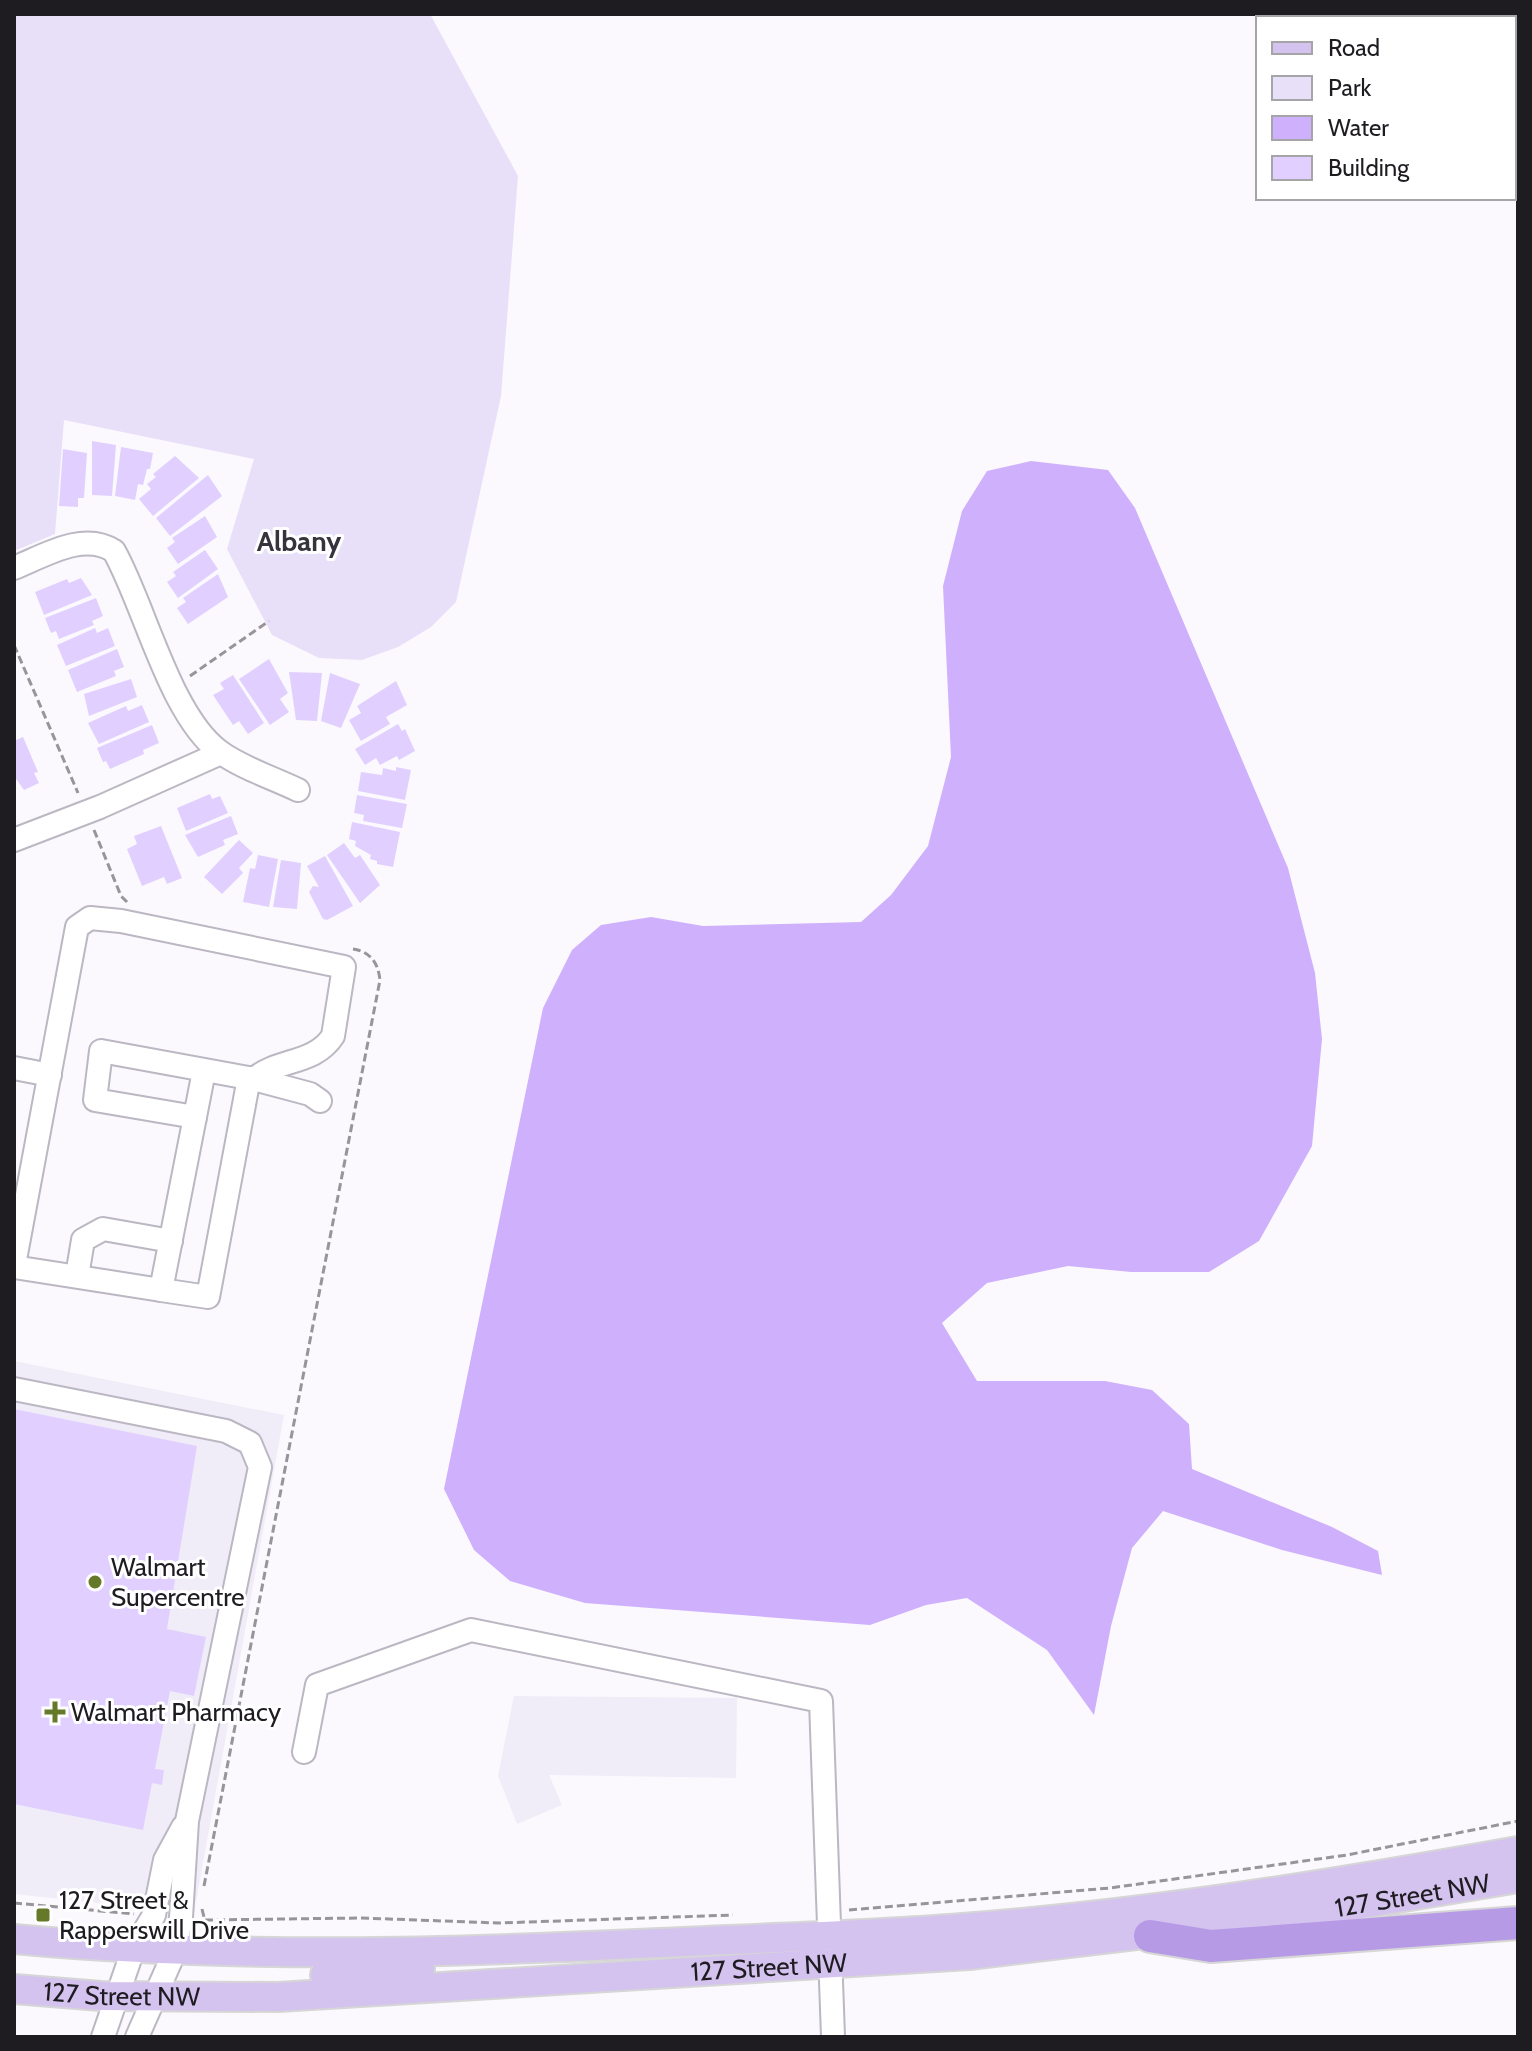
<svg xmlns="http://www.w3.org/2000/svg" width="1532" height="2051" viewBox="0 0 1532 2051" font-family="Cabin,sans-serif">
	<rect width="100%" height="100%" fill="#fbf9fe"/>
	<g fill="#f1edf8">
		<polygon points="14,1361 284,1415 194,1913 14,1894"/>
		<polygon points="514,1696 737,1698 736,1778 549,1775 562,1805 517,1824 498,1776"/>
	</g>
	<polygon fill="#e8dff9" points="14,14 430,14 518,176 501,396 456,602 431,627 398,647 362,660 319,658 272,635 227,549 254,459 64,420 55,534 14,551"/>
	<polygon fill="#ceb0fd" points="1031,461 1108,470 1135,508 1288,868 1315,973 1322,1039 1312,1146 1259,1241 1209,1272 1131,1272 1068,1266 987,1283 942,1323 977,1381 1105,1381 1152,1390 1189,1424 1192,1469 1332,1527 1378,1551 1382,1575 1282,1550 1163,1511 1132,1548 1111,1626 1094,1715 1047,1650 967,1598 926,1605 870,1625 585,1603 510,1581 474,1550 444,1489 543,1008 572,950 601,925 651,917 703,926 861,922 891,895 928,846 951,757 943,586 962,511 987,471"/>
	<g fill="#e1d0ff">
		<polygon points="92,441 116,445 112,496 92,495"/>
		<polygon points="121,447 153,453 150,469 147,469 143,485 138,484 135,500 115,496"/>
		<polygon points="63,449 87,453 84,498 78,498 78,507 59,506"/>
		<polygon points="175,456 199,478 153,516 139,499 151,489 147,484 156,477 153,474"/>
		<polygon points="208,475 222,496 170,536 156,518"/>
		<polygon points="205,516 217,537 178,564 167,548 175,542 172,538"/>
		<polygon points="205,550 218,569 178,598 167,582 176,576 173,572"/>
		<polygon points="218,574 228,597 188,624 177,608 186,602 183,598"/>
		<polygon points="81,578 92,595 44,615 35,592 67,579 69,583"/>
		<polygon points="96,598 103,616 92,621 94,625 59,639 56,631 51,633 45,618"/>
		<polygon points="95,628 97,633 108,628 115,646 66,666 57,645"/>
		<polygon points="117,649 124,667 114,671 116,676 77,692 68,670"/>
		<polygon points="269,659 288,693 280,699 289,712 270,725 239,679"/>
		<polygon points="289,672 322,673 317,721 296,720"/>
		<polygon points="330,673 360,684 341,728 321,721"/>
		<polygon points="233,675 264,723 248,734 239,721 233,725 213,695 224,689 220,683"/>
		<polygon points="131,679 137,697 89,716 84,694"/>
		<polygon points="396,681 407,705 386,717 390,724 361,741 349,720 361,713 357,706"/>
		<polygon points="142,705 149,722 99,744 88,723 126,706 128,711"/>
		<polygon points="398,724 402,731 405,729 415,751 399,760 397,756 380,765 376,758 365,765 355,749"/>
		<polygon points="152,725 159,743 143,750 144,754 110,769 106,761 103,762 97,748"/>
		<polygon points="23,737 38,772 34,773 39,783 24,790 14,776 14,741"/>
		<polygon points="396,767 411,770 405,800 358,791 361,772 382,775 383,768 396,771"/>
		<polygon points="210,794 212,799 220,796 228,813 186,831 177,808"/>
		<polygon points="357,795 407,804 402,828 363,821 364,815 354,813"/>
		<polygon points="231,816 238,834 223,840 225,845 198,857 185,835"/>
		<polygon points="352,822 400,832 393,867 377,864 377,861 370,859 371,855 355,846 356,841 349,839"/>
		<polygon points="161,826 182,878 167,884 164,877 142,886 127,849 137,844 134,836"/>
		<polygon points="239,840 253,853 239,868 243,873 222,894 204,877"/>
		<polygon points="344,843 355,858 360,855 380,885 360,903 327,855"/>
		<polygon points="258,855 278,859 269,907 243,902 250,868 255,869"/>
		<polygon points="325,856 353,906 327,920 323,919 309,892 313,886 319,887 307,866"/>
		<polygon points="281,860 301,863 297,909 273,907"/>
		<polygon points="14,1409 197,1446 167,1629 206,1637 194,1696 170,1691 155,1769 164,1770 162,1785 152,1783 143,1830 14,1804"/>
	</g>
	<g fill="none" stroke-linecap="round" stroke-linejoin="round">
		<defs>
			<g id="minor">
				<path d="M14 568C44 556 83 531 114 551 145 606 170 716 220 752 242 768 273 778 298 790"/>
				<polyline points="14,840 100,807 221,753"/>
				<polyline points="14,1068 50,1075"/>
				<polyline points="195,1117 95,1100 101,1051 254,1079 310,1094 320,1101"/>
				<path d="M14 1265 77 927 90 918 121 921 344 967 333 1036C314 1065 279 1058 254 1079"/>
				<polyline points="14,1267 161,1290 204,1071"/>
				<polyline points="77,1276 83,1240 103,1229 171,1241"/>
				<polyline points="161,1290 208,1297 249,1078"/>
				<polyline points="14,1389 226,1431 250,1443 260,1467 187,1821 181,1917 175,1951 137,2037"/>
				<polyline points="304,1752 317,1685 471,1630 821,1701 833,2037"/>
				<polyline points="103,2037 133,1950 154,1915 165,1860 183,1827"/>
			</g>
			<g id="major">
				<path d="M14 1939C229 1959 443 1953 659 1943 760 1938 861 1936 962 1928 1148 1914 1334 1884 1518 1851"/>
				<polyline points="325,1975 420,1969"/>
				<path id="s1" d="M14 1989 101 1996 278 1997 969 1955 1271 1919 1518 1878"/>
			</g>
			<polyline id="highway" points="1150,1936 1211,1946 1518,1923"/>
		</defs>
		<use href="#minor" stroke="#bbb7c3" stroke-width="26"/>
		<use href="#major" stroke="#d6d6d7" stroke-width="32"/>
		<use href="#highway" stroke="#d6d6d7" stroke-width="36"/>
		<g stroke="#97959a" stroke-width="3" stroke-dasharray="8 4" stroke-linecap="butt">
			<polyline points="14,645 78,793"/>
			<polyline points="190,676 269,621"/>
			<polyline points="94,830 121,896 127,902"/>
			<path d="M204 1886 380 980C378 963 371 952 353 949"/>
			<polyline points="14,1903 134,1914"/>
			<polyline points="202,1909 205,1921"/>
			<polyline points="849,1910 1110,1888 1347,1855 1518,1821"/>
			<polyline points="205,1920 361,1918 499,1923 733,1915"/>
		</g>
		<use href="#minor" stroke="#fff" stroke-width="22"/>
		<use href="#major" stroke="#d4c2ef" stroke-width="28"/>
		<use href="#highway" stroke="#b79ae5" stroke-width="32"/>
	</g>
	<g fill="#657929" stroke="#fff" stroke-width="3">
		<circle cx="95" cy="1582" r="8"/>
		<path d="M51 1700h8v8h8v8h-8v8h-8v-8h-8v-8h8z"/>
		<rect x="35" y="1907" width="16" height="16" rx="4"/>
	</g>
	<g text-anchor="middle" stroke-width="6" stroke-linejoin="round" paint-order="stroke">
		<g font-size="26" fill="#1e1c21" stroke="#fff" text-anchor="start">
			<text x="111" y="1576">Walmart<tspan x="111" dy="30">Supercentre</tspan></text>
			<text x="71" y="1721">Walmart Pharmacy</text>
			<text x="59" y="1909">127 Street &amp;<tspan x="59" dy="30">Rapperswill Drive</tspan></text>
		</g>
		<g font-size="26" fill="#1e1c21" stroke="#fff">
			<text dy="9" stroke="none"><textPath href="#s1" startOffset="1404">127 Street NW</textPath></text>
			<text dy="9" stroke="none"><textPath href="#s1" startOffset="756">127 Street NW</textPath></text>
			<text dy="9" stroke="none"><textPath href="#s1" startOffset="108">127 Street NW</textPath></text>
		</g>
		<g font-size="28" font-weight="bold" fill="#36333c" stroke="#fff">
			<text x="299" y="551">Albany</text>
		</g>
	</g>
	<rect width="1532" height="2051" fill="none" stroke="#1e1c21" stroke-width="32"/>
	<rect x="1256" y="16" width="260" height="184" fill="#ffffff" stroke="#a5a4a6" stroke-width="2"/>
	<rect x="1272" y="42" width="40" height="12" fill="#d4c2ef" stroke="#a5a4a6" stroke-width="2"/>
	<text x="1328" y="56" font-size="24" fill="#1e1c21">Road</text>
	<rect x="1272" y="76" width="40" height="24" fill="#e8dff9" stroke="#a5a4a6" stroke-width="2"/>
	<text x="1328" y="96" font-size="24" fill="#1e1c21">Park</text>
	<rect x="1272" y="116" width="40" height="24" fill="#ceb0fd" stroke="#a5a4a6" stroke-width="2"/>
	<text x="1328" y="136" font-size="24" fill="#1e1c21">Water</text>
	<rect x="1272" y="156" width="40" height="24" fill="#e1d0ff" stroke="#a5a4a6" stroke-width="2"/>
	<text x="1328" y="176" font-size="24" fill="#1e1c21">Building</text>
</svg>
